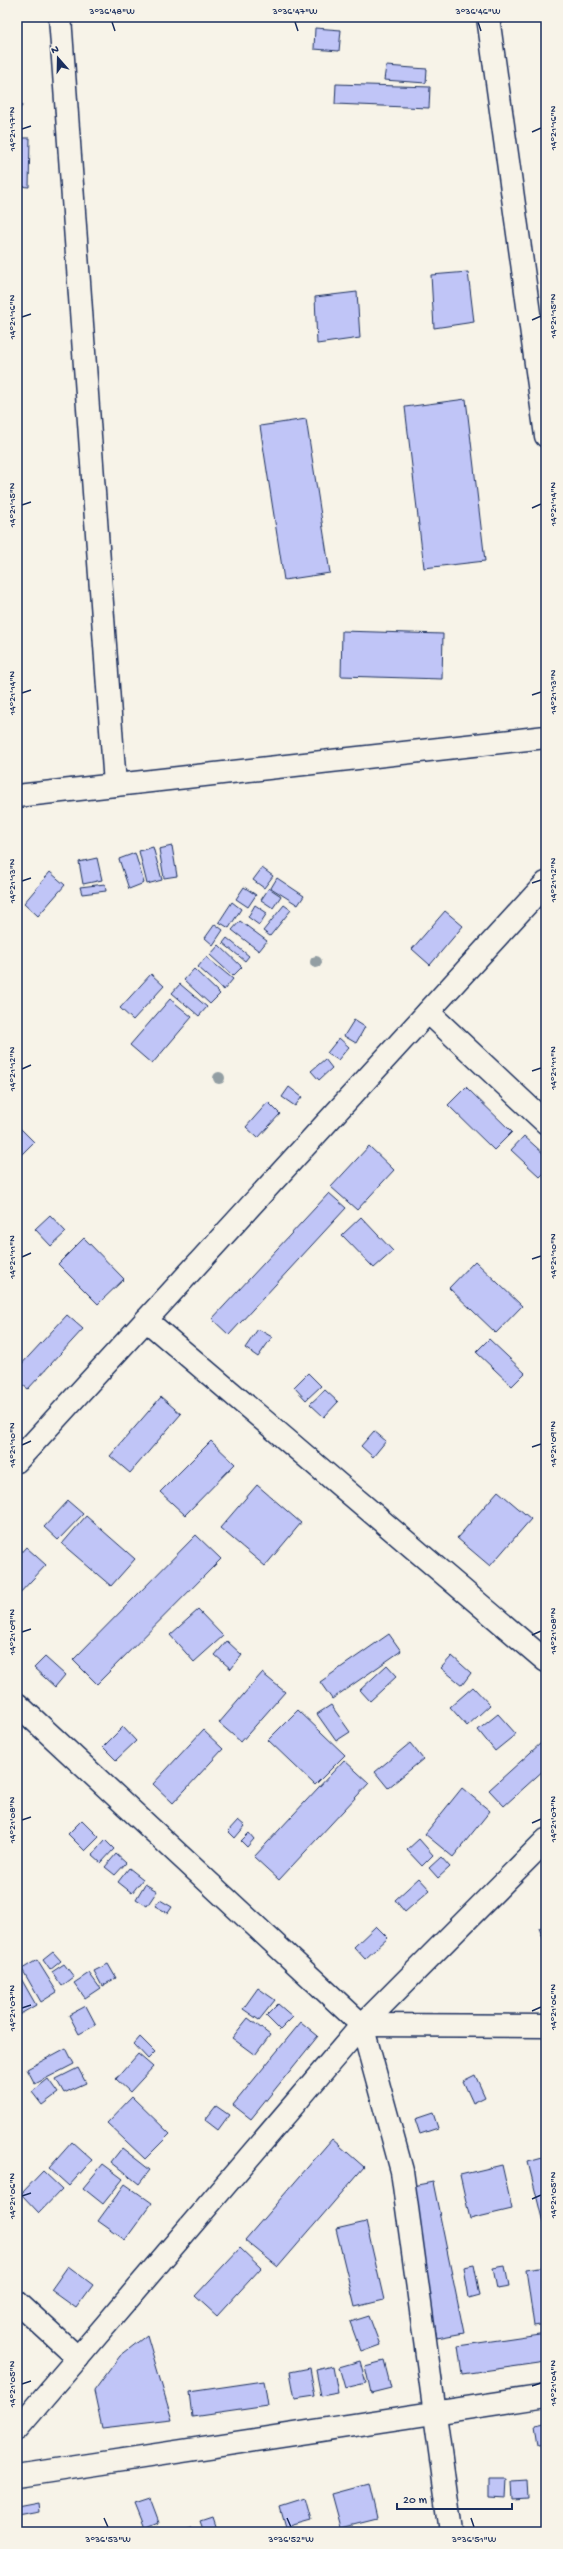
<svg xmlns="http://www.w3.org/2000/svg" width="563" height="2549" viewBox="0 0 563 2549" font-family="'Gochi Hand',sans-serif">
	<rect width="100%" height="100%" fill="#f7f3e8"/>
	<filter id="ink" filterUnits="userSpaceOnUse"><feTurbulence type="fractalNoise" baseFrequency=".025" numOctaves="2"/><feDisplacementMap in="SourceGraphic" scale="8" xChannelSelector="R" yChannelSelector="G"/><feConvolveMatrix kernelMatrix="1 2 1 2 8 2 1 2 1" color-interpolation-filters="sRGB"/></filter>
	<g filter="url(#ink)">
		<g fill="#c0c5f7" stroke="#1b2f5e">
			<polygon points="315,28 341,30 339,51 314,49"/>
			<polygon points="386,66 427,69 426,83 384,80"/>
			<polygon points="336,84 430,87 429,108 335,104"/>
			<polygon points="17,101 23,105 17,112"/>
			<polygon points="17,138 30,138 29,187 17,186"/>
			<polygon points="468,272 474,322 434,328 431,275"/>
			<polygon points="357,292 360,338 317,344 315,297"/>
			<polygon points="466,399 485,561 424,568 405,407"/>
			<polygon points="306,419 330,573 284,580 260,426"/>
			<polygon points="342,631 443,634 442,679 341,676"/>
			<polygon points="172,846 177,876 164,878 159,849"/>
			<polygon points="153,847 162,880 147,884 139,851"/>
			<polygon points="135,853 144,883 129,889 119,859"/>
			<polygon points="97,858 102,880 83,884 79,862"/>
			<polygon points="262,868 273,876 264,888 253,880"/>
			<polygon points="50,872 65,885 38,916 24,903"/>
			<polygon points="277,878 304,896 298,905 271,888"/>
			<polygon points="105,884 106,891 82,894 80,887"/>
			<polygon points="244,887 256,895 248,907 236,899"/>
			<polygon points="269,888 281,896 273,908 261,900"/>
			<polygon points="232,902 241,909 229,928 219,922"/>
			<polygon points="255,905 267,913 259,925 248,917"/>
			<polygon points="284,905 291,910 270,936 263,931"/>
			<polygon points="445,911 463,926 430,965 412,949"/>
			<polygon points="240,921 267,941 259,951 232,930"/>
			<polygon points="215,924 223,930 213,945 205,938"/>
			<polygon points="227,938 249,956 245,961 223,943"/>
			<polygon points="219,945 242,967 233,976 210,955"/>
			<polygon points="206,957 233,979 224,990 198,967"/>
			<polygon points="194,969 220,994 210,1004 184,980"/>
			<polygon points="151,974 164,986 133,1020 120,1008"/>
			<polygon points="180,984 207,1007 199,1016 172,993"/>
			<polygon points="170,999 192,1017 152,1064 130,1045"/>
			<polygon points="354,1020 365,1027 356,1043 344,1036"/>
			<polygon points="339,1038 349,1047 338,1060 327,1053"/>
			<polygon points="325,1059 332,1068 319,1080 311,1071"/>
			<polygon points="289,1087 302,1097 295,1106 282,1097"/>
			<polygon points="466,1087 512,1132 494,1150 448,1105"/>
			<polygon points="268,1102 280,1114 258,1138 246,1127"/>
			<polygon points="17,1125 34,1142 17,1159"/>
			<polygon points="524,1136 546,1156 546,1171 540,1177 511,1150"/>
			<polygon points="369,1146 394,1170 357,1210 331,1187"/>
			<polygon points="329,1193 346,1208 229,1335 212,1319"/>
			<polygon points="50,1215 66,1232 51,1246 35,1229"/>
			<polygon points="361,1217 393,1251 374,1268 342,1235"/>
			<polygon points="84,1238 124,1279 98,1304 58,1264"/>
			<polygon points="475,1261 522,1306 496,1333 449,1288"/>
			<polygon points="67,1315 83,1329 28,1389 17,1380 17,1369"/>
			<polygon points="258,1329 272,1337 258,1357 245,1348"/>
			<polygon points="489,1339 525,1373 512,1386 476,1352"/>
			<polygon points="308,1373 321,1386 306,1400 294,1387"/>
			<polygon points="325,1390 338,1402 324,1417 310,1404"/>
			<polygon points="161,1397 181,1414 130,1473 110,1456"/>
			<polygon points="374,1431 386,1441 373,1457 361,1446"/>
			<polygon points="211,1441 235,1464 185,1515 160,1492"/>
			<polygon points="257,1485 301,1523 265,1566 220,1528"/>
			<polygon points="498,1491 531,1519 490,1566 457,1538"/>
			<polygon points="68,1501 83,1514 58,1540 44,1527"/>
			<polygon points="86,1516 135,1559 111,1586 62,1544"/>
			<polygon points="196,1535 221,1559 97,1684 73,1660"/>
			<polygon points="26,1547 46,1565 17,1596 17,1557"/>
			<polygon points="198,1610 223,1636 194,1662 170,1635"/>
			<polygon points="389,1634 401,1651 332,1699 320,1682"/>
			<polygon points="227,1641 242,1655 231,1669 215,1655"/>
			<polygon points="452,1656 471,1673 462,1685 441,1668"/>
			<polygon points="45,1657 65,1675 55,1687 34,1668"/>
			<polygon points="387,1665 397,1676 370,1701 360,1690"/>
			<polygon points="262,1673 285,1692 241,1742 219,1723"/>
			<polygon points="473,1687 490,1705 467,1726 450,1707"/>
			<polygon points="331,1705 350,1732 336,1741 317,1714"/>
			<polygon points="298,1710 345,1755 315,1785 268,1740"/>
			<polygon points="498,1714 516,1734 495,1751 478,1730"/>
			<polygon points="123,1727 136,1741 116,1760 103,1747"/>
			<polygon points="203,1730 223,1749 173,1803 153,1784"/>
			<polygon points="410,1743 423,1759 388,1788 375,1772"/>
			<polygon points="541,1743 546,1748 546,1768 504,1806 489,1790"/>
			<polygon points="344,1760 369,1783 279,1880 254,1857"/>
			<polygon points="462,1788 490,1811 453,1857 425,1834"/>
			<polygon points="82,1820 99,1837 85,1851 68,1834"/>
			<polygon points="238,1820 245,1826 235,1838 228,1831"/>
			<polygon points="249,1833 254,1839 247,1847 241,1841"/>
			<polygon points="419,1839 433,1855 422,1866 407,1850"/>
			<polygon points="105,1840 114,1849 101,1863 92,1855"/>
			<polygon points="116,1854 126,1863 115,1875 105,1867"/>
			<polygon points="441,1857 450,1867 438,1878 429,1868"/>
			<polygon points="129,1868 143,1879 132,1893 118,1882"/>
			<polygon points="419,1878 430,1890 405,1912 395,1900"/>
			<polygon points="145,1884 157,1891 147,1906 136,1899"/>
			<polygon points="160,1900 172,1907 168,1913 155,1906"/>
			<polygon points="546,1925 546,1946 539,1928"/>
			<polygon points="376,1926 388,1938 365,1959 354,1947"/>
			<polygon points="53,1952 61,1961 50,1970 43,1960"/>
			<polygon points="37,1960 57,1992 41,2002 22,1969"/>
			<polygon points="64,1964 74,1977 62,1986 52,1972"/>
			<polygon points="108,1964 116,1978 102,1986 94,1971"/>
			<polygon points="89,1973 100,1988 85,1998 74,1983"/>
			<polygon points="19,1975 36,2005 17,2016 17,1976"/>
			<polygon points="258,1988 275,2000 259,2020 243,2009"/>
			<polygon points="278,2004 293,2017 280,2030 266,2016"/>
			<polygon points="86,2006 96,2025 79,2034 69,2015"/>
			<polygon points="248,2018 270,2035 255,2055 232,2038"/>
			<polygon points="301,2022 318,2036 251,2119 233,2105"/>
			<polygon points="140,2037 155,2052 148,2059 134,2044"/>
			<polygon points="66,2048 74,2064 35,2084 27,2069"/>
			<polygon points="138,2054 153,2067 130,2092 116,2079"/>
			<polygon points="78,2068 86,2083 64,2093 56,2079"/>
			<polygon points="475,2075 485,2097 473,2103 463,2081"/>
			<polygon points="48,2079 58,2093 42,2105 32,2092"/>
			<polygon points="132,2097 170,2134 145,2159 107,2123"/>
			<polygon points="216,2106 229,2115 218,2130 205,2120"/>
			<polygon points="433,2113 438,2128 420,2134 415,2119"/>
			<polygon points="332,2139 364,2167 278,2267 245,2240"/>
			<polygon points="72,2142 92,2160 69,2186 49,2168"/>
			<polygon points="122,2148 150,2170 139,2184 111,2162"/>
			<polygon points="546,2157 546,2235 528,2162"/>
			<polygon points="103,2164 123,2179 103,2204 83,2188"/>
			<polygon points="502,2165 512,2209 470,2219 460,2175"/>
			<polygon points="43,2171 62,2189 39,2213 21,2194"/>
			<polygon points="433,2182 464,2333 437,2338 407,2187"/>
			<polygon points="125,2184 152,2203 125,2240 98,2221"/>
			<polygon points="366,2222 384,2300 355,2307 336,2229"/>
			<polygon points="240,2248 261,2268 217,2316 195,2296"/>
			<polygon points="474,2265 480,2295 469,2298 464,2267"/>
			<polygon points="68,2266 93,2285 76,2308 51,2290"/>
			<polygon points="505,2266 509,2287 497,2289 493,2268"/>
			<polygon points="546,2266 546,2324 534,2326 526,2269"/>
			<polygon points="369,2316 380,2345 361,2352 350,2322"/>
			<polygon points="546,2333 546,2362 462,2374 458,2346"/>
			<polygon points="147,2335 172,2420 102,2428 94,2391 120,2356"/>
			<polygon points="360,2361 366,2383 345,2388 339,2367"/>
			<polygon points="384,2361 391,2388 371,2393 365,2366"/>
			<polygon points="333,2366 338,2393 321,2396 316,2370"/>
			<polygon points="310,2368 315,2396 295,2399 290,2372"/>
			<polygon points="264,2381 268,2406 192,2417 189,2392"/>
			<polygon points="546,2422 546,2444 539,2445 536,2424"/>
			<polygon points="489,2479 507,2479 506,2498 489,2497"/>
			<polygon points="527,2480 528,2499 513,2500 512,2481"/>
			<polygon points="369,2484 377,2518 341,2527 332,2494"/>
			<polygon points="150,2499 159,2523 145,2529 135,2504"/>
			<polygon points="305,2499 311,2521 286,2528 280,2507"/>
			<polygon points="38,2503 39,2512 17,2516 17,2507"/>
			<polygon points="212,2517 217,2532 204,2532 200,2521"/>
			<polygon points="191,2526 192,2532 170,2532"/>
		</g>
		<g fill="none" stroke-linecap="round" stroke-linejoin="round">
			<defs>
				<g id="street">
					<polyline points="60,17 115,785"/>
					<polyline points="488,17 546,436"/>
					<polyline points="17,796 546,737"/>
					<polyline points="428,1012 546,1123"/>
					<polyline points="146,1320 546,1661"/>
					<polyline points="17,1461 546,883"/>
					<polyline points="17,1704 362,2025 402,2171 451,2532"/>
					<polyline points="362,2025 546,2026"/>
					<polyline points="17,2302 78,2358"/>
					<polyline points="17,2429 362,2025 546,1840"/>
				</g>
				<polyline id="secondary" points="17,2476 546,2396"/>
			</defs>
			<use href="#street" stroke="#1b2f5e" stroke-width="25"/>
			<use href="#secondary" stroke="#1b2f5e" stroke-width="25"/>
			<use href="#street" stroke="#f7f3e8" stroke-width="22"/>
			<use href="#secondary" stroke="#f7f3e8" stroke-width="22"/>
		</g>
		<g fill="#939ea3">
			<circle cx="316" cy="962" r="6"/>
			<circle cx="219" cy="1078" r="6"/>
		</g>
	</g>
	<path fill="none" stroke="#1b2f5e" stroke-width="1.5" d="M112 22 115 31M295 22 298 31M478 22 481 31M22 129 31 126M532 132 541 128M22 317 31 314M532 320 541 316M22 505 31 502M532 508 541 504M22 693 31 690M532 695 541 692M22 881 31 878M532 883 541 880M22 1069 31 1065M532 1071 541 1068M22 1257 31 1253M532 1259 541 1256M22 1445 31 1441M532 1447 541 1444M22 1632 31 1629M532 1635 541 1631M22 1820 31 1817M532 1823 541 1819M22 2008 31 2005M532 2011 541 2007M22 2196 31 2193M532 2199 541 2195M22 2384 31 2381M532 2386 541 2383M104 2518 108 2527M287 2518 291 2527M471 2518 474 2527"/>
	<rect width="563" height="2549" fill="none" stroke="#f7f3e8" stroke-width="44"/>
	<g transform="translate(58 58) rotate(340)" stroke="#f7f3e8" stroke-width="3" paint-order="stroke">
	<path d="M0-3L7 15L0 10L-7 15Z" fill="#1b2f5e"/>
	<text y="-6" font-size="11" font-weight="bold" text-anchor="middle" fill="#1b2f5e">N</text>
	</g>
	<path d="M397 2503v6h115v-6" fill="none" stroke="#1b2f5e" stroke-width="2"/>
	<text x="403" y="2503" font-size="12" fill="#1b2f5e" stroke="#f7f3e8" stroke-width="3" paint-order="stroke">20 m</text>
	<rect x="22" y="22" width="519" height="2505" fill="none" stroke="#1b2f5e" stroke-width="1.5"/>
	<g font-size="10" text-anchor="middle" fill="#1b2f5e">
		<text x="112" y="14">3°36'48"W</text>
		<text x="295" y="14">3°36'47"W</text>
		<text x="478" y="14">3°36'46"W</text>
		<text transform="translate(552 128) rotate(-90)" y="4">14°21'16"N</text>
		<text transform="translate(11 129) rotate(-90)" y="4">14°21'17"N</text>
		<text transform="translate(552 316) rotate(-90)" y="4">14°21'15"N</text>
		<text transform="translate(11 317) rotate(-90)" y="4">14°21'16"N</text>
		<text transform="translate(552 504) rotate(-90)" y="4">14°21'14"N</text>
		<text transform="translate(11 505) rotate(-90)" y="4">14°21'15"N</text>
		<text transform="translate(552 692) rotate(-90)" y="4">14°21'13"N</text>
		<text transform="translate(11 693) rotate(-90)" y="4">14°21'14"N</text>
		<text transform="translate(552 880) rotate(-90)" y="4">14°21'12"N</text>
		<text transform="translate(11 881) rotate(-90)" y="4">14°21'13"N</text>
		<text transform="translate(552 1068) rotate(-90)" y="4">14°21'11"N</text>
		<text transform="translate(11 1069) rotate(-90)" y="4">14°21'12"N</text>
		<text transform="translate(552 1256) rotate(-90)" y="4">14°21'10"N</text>
		<text transform="translate(11 1257) rotate(-90)" y="4">14°21'11"N</text>
		<text transform="translate(552 1444) rotate(-90)" y="4">14°21'09"N</text>
		<text transform="translate(11 1445) rotate(-90)" y="4">14°21'10"N</text>
		<text transform="translate(552 1631) rotate(-90)" y="4">14°21'08"N</text>
		<text transform="translate(11 1632) rotate(-90)" y="4">14°21'09"N</text>
		<text transform="translate(552 1819) rotate(-90)" y="4">14°21'07"N</text>
		<text transform="translate(11 1820) rotate(-90)" y="4">14°21'08"N</text>
		<text transform="translate(552 2007) rotate(-90)" y="4">14°21'06"N</text>
		<text transform="translate(11 2008) rotate(-90)" y="4">14°21'07"N</text>
		<text transform="translate(552 2195) rotate(-90)" y="4">14°21'05"N</text>
		<text transform="translate(11 2196) rotate(-90)" y="4">14°21'06"N</text>
		<text transform="translate(552 2383) rotate(-90)" y="4">14°21'04"N</text>
		<text transform="translate(11 2384) rotate(-90)" y="4">14°21'05"N</text>
		<text x="108" y="2542">3°36'53"W</text>
		<text x="291" y="2542">3°36'52"W</text>
		<text x="474" y="2542">3°36'51"W</text>
	</g>
</svg>
